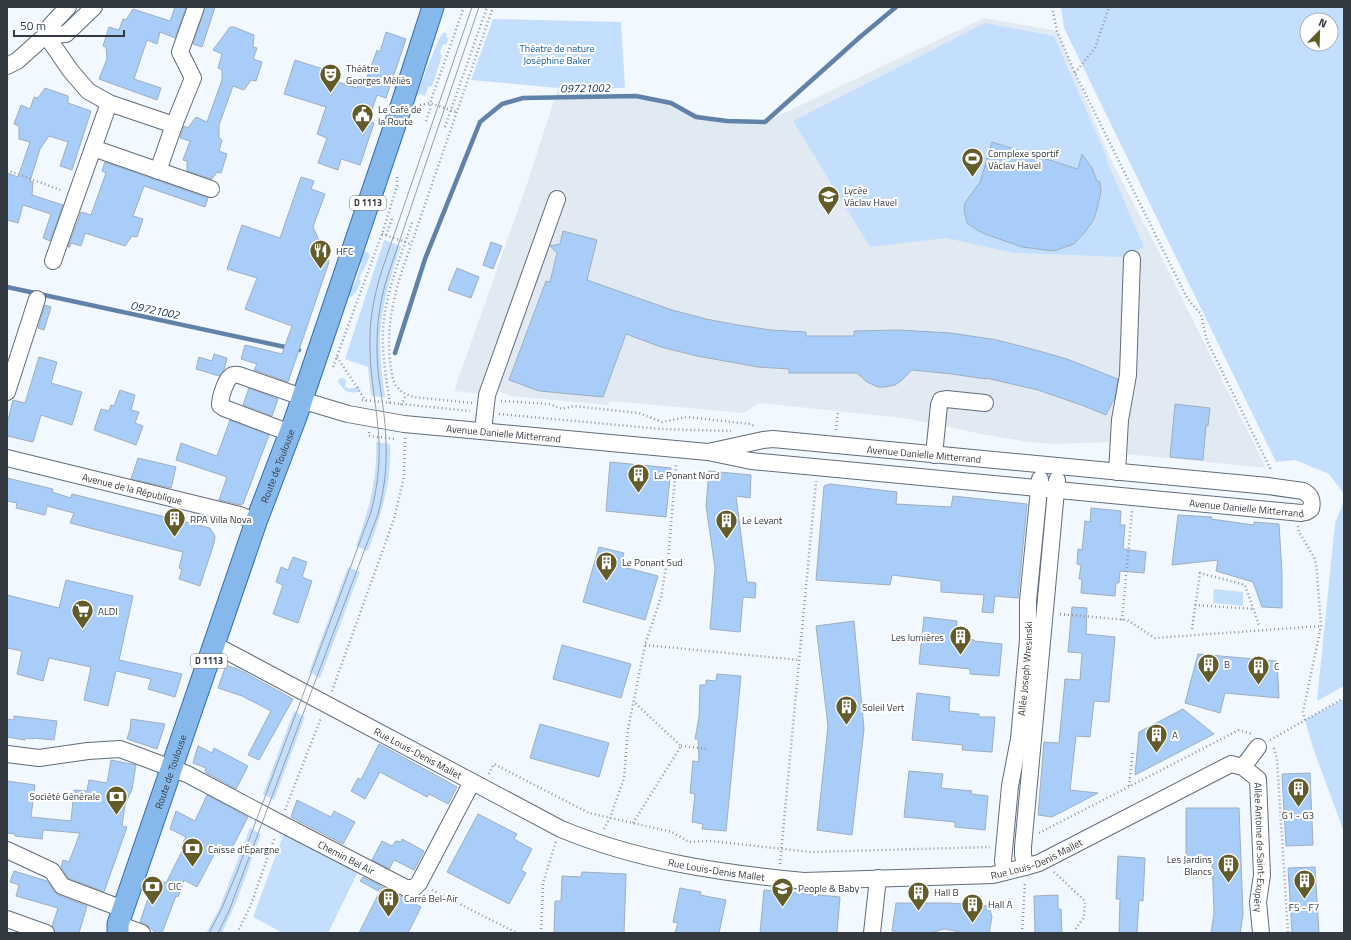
<svg xmlns="http://www.w3.org/2000/svg" width="1351" height="940" viewBox="0 0 1351 940" font-family="'Titillium Web',sans-serif">
	<rect width="100%" height="100%" fill="#f2f8ff"/>
	<polygon fill="#e1eaf3" points="984,18 1057,31 1111,160 1163,260 1266,468 1125,454 1111,442 1054,444 1028,442 987,435 903,418 759,403 744,413 610,401 608,405 510,396 486,385 481,394 454,391 527,184 558,88 664,102 714,119 765,122"/>
	<g fill="#c4dffe" fill-rule="evenodd">
		<path d="M1061 7H1344V494L1329 474 1295 460 1276 462 1064 28ZM1307 20H1331V44H1307Z"/>
		<polygon points="493,19 621,22 625,88 558,88 471,80"/>
		<polygon points="985,23 1054,36 1107,158 1106,159 1144,247 1122,257 1014,253 946,238 870,247 793,121"/>
		<polygon points="444,32 447,34 446,37 449,38 446,45 443,44 440,52 442,56 432,86 428,87 425,96 421,94 416,95 439,39"/>
		<path d="M384 240 401 246C392 271 384 297 381 324 378 348 382 373 385 397L371 396 368 367 345 359Z"/>
		<path d="M364 251 369 253 368 254 370 255 364 270 362 271 359 279 361 281C358 288 357 293 351 297L347 295 348 291C357 286 358 273 361 264L359 261Z"/>
		<path d="M342 378 345 379 346 382 345 387 350 389 351 388H356L357 386H359L360 389 358 392C347 394 344 390 338 382L339 379Z"/>
		<path d="M376 442 390 444C392 481 381 516 368 551L356 546C368 512 378 479 376 442Z"/>
		<polygon points="1344,501 1344,686 1317,701 1335,523"/>
		<polygon points="348,567 360,572 320,678 309,672"/>
		<polygon points="1214,589 1243,592 1243,606 1213,603"/>
		<polygon points="1344,699 1344,832 1313,748 1305,720"/>
		<polygon points="294,711 305,717 274,800 263,794"/>
		<polygon points="250,828 261,834 237,900 222,933 206,933 219,909"/>
		<polygon points="284,833 358,872 328,933 283,933 253,917"/>
	</g>
	<g fill="none" stroke-linecap="round" stroke-linejoin="round">
		<g stroke="#6082a8" stroke-width="4.5">
			<polyline points="7,287 299,350"/>
			<polyline points="395,353 425,259 480,122 502,104 523,98 636,96 671,103 696,117 727,121 765,122 860,37 896,7"/>
		</g>
	</g>
	<g fill="#a7cdf8" stroke="#9faebe">
		<polygon points="175,7 186,7 175,38 160,32 157,44 147,40 134,79 161,88 157,100 99,79 107,59 106,47 103,46 109,27 119,30 123,19 126,20 133,9 170,21"/>
		<polygon points="205,7 215,7 202,47 193,44"/>
		<polygon points="230,27 234,27 254,35 253,47 257,48 253,59 262,62 256,81 251,80 244,90 233,86 219,125 219,138 222,140 219,151 227,154 221,173 217,172 212,179 187,171 187,161 183,160 190,141 180,138 184,126 188,128 196,117 207,122 222,80 222,70 218,68 222,54 213,50"/>
		<polygon points="386,32 406,39 386,98 377,95 368,121 374,123 360,165 341,159 338,170 318,163 327,138 317,134 326,107 284,94 295,60 338,74 335,81 357,88 360,79 366,80 377,50 380,52"/>
		<polygon points="45,88 68,96 68,103 91,111 72,170 60,166 68,142 49,136 40,149 30,181 33,182 32,195 63,205 50,241 43,238 51,214 23,205 18,223 7,220 7,173 18,177 30,142 19,139 19,126 14,124 21,105 30,109 34,97 38,98"/>
		<polygon points="992,142 1078,169 1082,154 1092,168 1097,181 1100,182 1101,191 1097,209 1094,219 1085,232 1074,244 1054,251 1022,247 985,234 977,230 967,223 964,211 965,203 980,182"/>
		<polygon points="105,162 208,198 205,207 144,186 133,216 143,219 137,237 132,236 125,246 85,233 81,246 71,243 70,247 68,247 81,212 91,215 106,173 102,171"/>
		<polygon points="301,177 314,181 311,189 325,194 313,227 329,262 288,382 254,370 257,364 241,359 245,345 282,354 292,326 245,309 257,278 227,269 242,225 280,238"/>
		<polygon points="563,231 597,240 587,280 672,310 706,319 738,325 771,330 806,332 806,336 854,336 854,331 899,330 951,333 997,340 1032,349 1067,359 1118,379 1115,397 1106,415 1084,406 1038,390 986,378 986,379 952,374 912,370 902,380 895,385 885,387 878,387 867,382 857,373 789,373 789,369 758,367 697,356 661,347 626,334 603,397 539,391 509,380 546,281 550,282 557,253 550,246 560,244"/>
		<polygon points="491,242 502,246 493,269 483,265"/>
		<polygon points="457,268 479,277 471,298 448,290"/>
		<polygon points="45,305 51,307 44,330 38,328"/>
		<polygon points="214,354 227,358 224,370 219,376 196,369 199,357 212,361"/>
		<polygon points="39,357 57,362 51,383 82,392 72,425 41,415 33,442 7,436 7,424 13,400 25,403"/>
		<polygon points="249,388 278,399 272,416 243,405"/>
		<polygon points="120,390 135,395 131,410 139,412 135,423 143,426 136,445 94,430 101,409 109,411 111,405 114,406"/>
		<polygon points="1175,404 1210,408 1208,426 1206,425 1203,460 1170,457"/>
		<polygon points="230,420 269,435 243,504 241,505 219,500 227,477 176,460 181,443 217,456"/>
		<polygon points="138,458 176,467 171,488 131,479"/>
		<polygon points="610,462 671,468 666,517 606,511"/>
		<polygon points="709,471 751,475 750,498 736,496 747,582 756,583 755,598 743,597 740,632 710,629 715,568 706,506"/>
		<polygon points="7,478 53,489 52,492 71,498 72,494 210,528 215,536 214,543 200,586 179,579 182,569 179,568 183,552 70,523 74,513 47,506 45,515 16,508 17,503 7,501"/>
		<polygon points="830,484 897,492 896,504 951,507 953,496 1027,504 1018,598 995,596 993,613 982,612 984,595 941,592 941,581 892,575 890,585 816,580 824,486"/>
		<polygon points="1091,508 1121,511 1120,525 1125,525 1123,549 1146,552 1144,573 1120,571 1119,583 1116,583 1115,596 1081,593 1082,579 1079,579 1081,565 1077,564 1078,549 1082,550 1085,521 1090,522"/>
		<polygon points="1178,515 1212,517 1211,519 1254,525 1254,522 1279,524 1282,573 1282,608 1262,607 1253,582 1216,571 1218,560 1172,565"/>
		<polygon points="599,547 624,553 620,566 658,576 645,620 583,602"/>
		<polygon points="293,557 307,562 302,577 312,581 298,623 273,614 283,585 276,582 281,567 288,570"/>
		<polygon points="66,580 133,596 119,660 182,674 175,697 148,689 151,679 116,671 108,706 84,700 91,667 49,658 43,681 17,674 22,651 7,648 7,595 59,608"/>
		<polygon points="1072,607 1087,608 1086,634 1115,637 1109,702 1094,701 1090,737 1076,736 1070,790 1098,793 1052,817 1038,815 1044,742 1059,743 1065,679 1080,680 1082,653 1068,652"/>
		<polygon points="924,617 957,621 956,638 974,640 974,641 1002,644 999,676 970,674 970,669 919,664"/>
		<polygon points="854,621 864,729 852,835 817,830 828,726 816,626"/>
		<polygon points="562,645 631,664 621,698 553,679"/>
		<polygon points="1198,654 1277,661 1279,698 1225,693 1220,713 1185,703"/>
		<polygon points="226,665 240,670 293,699 259,760 248,755 271,711 242,696 218,688"/>
		<polygon points="717,674 741,676 726,831 702,829 703,824 692,822 695,794 690,793 693,761 699,762 698,739 695,739 699,717 700,685 706,685 706,680 716,681"/>
		<polygon points="917,693 950,697 949,711 979,714 979,717 995,717 992,752 962,750 963,745 912,740"/>
		<polygon points="1183,709 1214,734 1135,775 1139,732"/>
		<polygon points="14,716 57,721 54,740 33,738 33,739 26,738 25,740 7,737 7,719 14,720"/>
		<polygon points="131,719 165,724 157,749 127,739 130,729"/>
		<polygon points="540,724 609,743 599,777 530,758"/>
		<polygon points="379,744 457,787 448,804 429,794 427,797 380,772 365,799 351,791 358,778 361,780"/>
		<polygon points="198,746 212,753 214,748 248,766 236,789 205,772 206,768 193,763"/>
		<polygon points="111,760 136,765 132,789 125,805 122,826 127,827 104,892 68,878 61,867 63,860 69,862 80,833 43,830 42,839 15,836 15,834 7,833 7,781 35,785 31,817 71,821 74,790 87,791 89,780 107,783"/>
		<polygon points="909,771 943,774 941,788 972,791 971,794 988,796 985,830 955,827 955,822 904,817"/>
		<polygon points="1310,773 1313,845 1286,846 1282,774"/>
		<polygon points="207,795 248,817 231,850 219,845 197,887 184,880 178,897 176,896 162,933 156,933 146,924 140,922 155,878 166,883 183,849 181,847 186,837 170,829 176,811 195,821"/>
		<polygon points="297,800 331,817 334,811 355,822 343,844 291,817"/>
		<polygon points="1186,808 1239,808 1243,914 1240,933 1211,933 1214,913 1212,858 1186,858"/>
		<polygon points="478,814 517,834 514,839 532,849 521,870 526,873 509,904 447,872"/>
		<polygon points="402,839 424,851 414,870 394,860 389,869 372,860 382,841 392,846 396,841 401,842"/>
		<polygon points="1118,856 1145,858 1143,901 1139,900 1137,933 1119,933 1120,899 1116,899"/>
		<polygon points="1315,867 1319,933 1292,933 1288,868"/>
		<polygon points="14,871 47,881 54,891 58,895 87,906 79,933 55,933 52,926 58,908 16,896 19,885 10,882"/>
		<polygon points="582,872 626,874 624,933 554,933 555,901 561,901 562,876 581,877"/>
		<polygon points="363,877 381,886 378,891 360,881"/>
		<polygon points="382,887 421,907 408,933 359,933"/>
		<polygon points="680,888 701,892 700,895 726,900 719,933 675,933 678,923 673,922"/>
		<polygon points="764,890 840,897 837,933 760,933"/>
		<polygon points="1058,895 1058,909 1061,909 1062,933 1035,933 1034,896"/>
		<polygon points="896,903 949,903 989,906 992,917 989,933 966,933 944,929 931,933 896,933 895,931 892,931"/>
	</g>
	<g fill="none" stroke-linecap="round" stroke-linejoin="round">
		<defs>
			<g id="minor">
				<polyline points="46,35 70,70 88,91 109,103 53,261"/>
				<polyline points="46,35 66,34 94,7"/>
				<polyline points="7,66 17,61 46,35 51,25 68,7"/>
				<polyline points="109,103 174,125 158,171"/>
				<polyline points="174,125 193,78 180,52 196,7"/>
				<polyline points="93,148 211,189"/>
				<polyline points="7,392 37,299"/>
				<path id="s1" d="M301 400 348 414 404 424 708 452 751 461 1301 513 1306 512 1311 509C1313 500 1311 495 1303 491L1268 486 773 439 763 440 708 452"/>
				<polyline points="483,431 487,395 557,199"/>
				<path d="M290 433 224 408 220 405C220 398 226 377 233 375 234 374 238 375 239 375L302 397"/>
				<polyline points="934,455 939,405 941,400 946,399 985,403"/>
				<path id="s2" d="M7 458 240 515 256 522"/>
				<polyline points="1117,472 1120,420 1128,375 1132,259"/>
				<path id="s3" d="M215 645 561 829C638 861 721 873 804 881L993 875 1025 867 1039 863 1231 764 1243 767 1258 779 1262 875 1258 902 1261 933"/>
				<path id="s4" d="M7 754 39 758 88 751 120 749 187 774 280 823 406 888H414L419 883 472 782"/>
				<polyline points="1243,767 1258,747"/>
				<polyline points="7,850 52,871 62,886 123,909"/>
				<polyline points="1025,867 1023,854 1023,847 1057,480"/>
				<path id="s5" d="M1005 872 1003 861 1010 786 1019 739 1028 640V601L1040 479"/>
				<polyline points="7,919 46,933"/>
				<polyline points="118,924 142,933"/>
				<polyline points="872,933 878,878"/>
			</g>
			<g id="major">
				<path id="s6" d="M118 933V924L256 522 296 417 398 116 433 7"/>
			</g>
		</defs>
		<use href="#minor" stroke="#5f6c7b" stroke-width="18"/>
		<use href="#major" stroke="#346da6" stroke-width="23"/>
		<g stroke="#91979e" stroke-width="2.5" stroke-dasharray="1 3" stroke-linecap="butt">
			<polyline points="1052,7 1057,31 1075,73 1186,296 1191,303 1201,314 1207,341 1270,468 1269,471"/>
			<polyline points="1075,73 1095,48 1109,7"/>
			<polyline points="420,105 430,103 456,112"/>
			<polyline points="426,121 430,109 430,103 464,7"/>
			<polyline points="445,127 487,7"/>
			<polyline points="7,170 63,191"/>
			<polyline points="382,234 411,244"/>
			<polyline points="386,235 393,216"/>
			<polyline points="337,357 366,401"/>
			<polyline points="333,367 382,234 397,186 397,175"/>
			<polyline points="362,400 470,411"/>
			<polyline points="501,401 549,404 562,409 574,406 639,413 662,422 687,417 749,424 755,426"/>
			<path d="M390 403C386 379 382 355 383 330 385 292 401 257 412 222"/>
			<path d="M472 403 414 397C408 395 402 393 398 388 393 383 392 375 391 368 386 337 391 307 400 277L493 7"/>
			<polyline points="401,405 406,395"/>
			<polyline points="499,414 661,429 731,431"/>
			<polyline points="836,430 838,411"/>
			<polyline points="369,432 369,436 396,439"/>
			<polyline points="1298,526 1299,532 1315,559 1317,573 1321,626 1303,712 1305,720"/>
			<polyline points="1195,605 1254,609"/>
			<polyline points="1060,614 1127,620 1155,638 1321,626"/>
			<polyline points="1122,620 1132,511"/>
			<polyline points="1192,629 1200,573 1245,585 1259,625"/>
			<polyline points="645,645 799,660"/>
			<polyline points="332,691 394,519 404,477 405,438"/>
			<polyline points="1270,740 1344,698"/>
			<polyline points="681,746 709,749"/>
			<polyline points="1274,748 1277,759 1288,933"/>
			<polyline points="489,774 494,764 589,813 672,832 689,842 710,841 811,852 990,847"/>
			<polyline points="1129,786 1133,750"/>
			<polyline points="285,810 321,718"/>
			<polyline points="633,823 681,746 634,702"/>
			<polyline points="604,829 610,818 624,778 628,729 645,645 661,597 669,550 676,465"/>
			<polyline points="1039,833 1239,730 1252,734"/>
			<polyline points="780,864 816,481"/>
			<polyline points="1054,872 1085,901 1084,917 1075,930 1075,933"/>
			<polyline points="432,890 517,933"/>
			<polyline points="237,933 250,907 275,837"/>
			<polyline points="541,933 543,883 556,841"/>
			<polyline points="1022,933 1025,882"/>
		</g>
		<use href="#minor" stroke="#fff" stroke-width="16"/>
		<use href="#major" stroke="#86b8eb" stroke-width="21"/>
		<g stroke="#979da4" stroke-width="1">
			<path d="M209 933 222 908 237 872 371 512C377 489 380 466 379 442 378 411 370 380 370 348 369 321 374 295 382 270L472 7"/>
			<path d="M218 933 229 911 378 514C384 491 387 468 386 444 386 420 381 396 378 371 375 337 378 304 389 272L479 7"/>
		</g>
	</g>
	<defs>
		<symbol id="theatre-pin" viewBox="-11 -11 22 30"><path d="M0 17L-7.5 6A9.5 9.5 0 1 1 7.5 6Z" fill="#635c29" stroke="#fff"/><path d="M-5-5.5Q0-4 5-5.5V0Q5 5 0 6Q-5 5-5 0ZM-3.3-2.5H-1v1.5H-3.3ZM1-2.5H3.3v1.5H1ZM-2.8 1Q0 5.5 2.8 1Z" fill="#fff"/></symbol>
		<symbol id="civic-pin" viewBox="-11 -11 22 30"><path d="M0 17L-7.5 6A9.5 9.5 0 1 1 7.5 6Z" fill="#635c29" stroke="#fff"/><path d="M-.6-6.5H3V-4.5H.6V-3L4-1V1h2V6H-6V1h2V-1L-.6-3ZM-1.2 2.5V6h2.4V2.5Z" fill="#fff"/></symbol>
		<symbol id="stadium-pin" viewBox="-11 -11 22 30"><path d="M0 17L-7.5 6A9.5 9.5 0 1 1 7.5 6Z" fill="#635c29" stroke="#fff"/><path d="M0-5a6.5 5 0 1 0 0 10a6.5 5 0 1 0 0-10ZM-3.5-1.8h7v3.6h-7Z" fill="#fff"/></symbol>
		<symbol id="school-pin" viewBox="-11 -11 22 30"><path d="M0 17L-7.5 6A9.5 9.5 0 1 1 7.5 6Z" fill="#635c29" stroke="#fff"/><path d="M0-5L7-2L0 1L-7-2ZM-4 1L0 2.5L4 1V4Q0 6-4 4Z" fill="#fff"/></symbol>
		<symbol id="restaurant-pin" viewBox="-11 -11 22 30"><path d="M0 17L-7.5 6A9.5 9.5 0 1 1 7.5 6Z" fill="#635c29" stroke="#fff"/><path d="M-5-6h1v4h1v-4h1v4h1v-4h1v5L-1.5 .5V6h-2V.5L-5-1ZM5-6V6H3V1.5H1.5Q1.5-4 5-6Z" fill="#fff"/></symbol>
		<symbol id="building-pin" viewBox="-11 -11 22 30"><path d="M0 17L-7.5 6A9.5 9.5 0 1 1 7.5 6Z" fill="#635c29" stroke="#fff"/><path d="M-4-6H4V6H1V3H-1V6H-4ZM-2.5-4.3h1.7v1.8h-1.7ZM.8-4.3h1.7v1.8H.8ZM-2.5-1h1.7V.8h-1.7ZM.8-1h1.7V.8H.8Z" fill="#fff"/></symbol>
		<symbol id="supermarket-pin" viewBox="-11 -11 22 30"><path d="M0 17L-7.5 6A9.5 9.5 0 1 1 7.5 6Z" fill="#635c29" stroke="#fff"/><path d="M-6-5.5h2.5l.6 2H6L4.5 2H-2.5L-4.4-4H-6ZM-1.5 3.2a1.3 1.3 0 1 0 .1 0ZM3 3.2a1.3 1.3 0 1 0 .1 0Z" fill="#fff"/></symbol>
		<symbol id="bank-pin" viewBox="-11 -11 22 30"><path d="M0 17L-7.5 6A9.5 9.5 0 1 1 7.5 6Z" fill="#635c29" stroke="#fff"/><path d="M-6-4H6V4H-6ZM0-2.3a2.3 2.3 0 1 0 0 4.6a2.3 2.3 0 1 0 0-4.6Z" fill="#fff"/></symbol>
	</defs>
	<g fill-rule="evenodd">
		<use href="#theatre-pin" x="318" y="62" width="25" height="34"/>
		<use href="#civic-pin" x="350" y="102" width="25" height="34"/>
		<use href="#stadium-pin" x="960" y="146" width="25" height="34"/>
		<use href="#school-pin" x="816" y="184" width="25" height="34"/>
		<use href="#restaurant-pin" x="308" y="238" width="25" height="34"/>
		<use href="#building-pin" x="626" y="462" width="25" height="34"/>
		<use href="#building-pin" x="162" y="506" width="25" height="34"/>
		<use href="#building-pin" x="714" y="508" width="25" height="34"/>
		<use href="#building-pin" x="594" y="550" width="25" height="34"/>
		<use href="#supermarket-pin" x="70" y="598" width="25" height="34"/>
		<use href="#building-pin" x="948" y="624" width="25" height="34"/>
		<use href="#building-pin" x="1196" y="652" width="25" height="34"/>
		<use href="#building-pin" x="1246" y="654" width="25" height="34"/>
		<use href="#building-pin" x="834" y="694" width="25" height="34"/>
		<use href="#building-pin" x="1144" y="722" width="25" height="34"/>
		<use href="#building-pin" x="1286" y="776" width="25" height="34"/>
		<use href="#bank-pin" x="104" y="784" width="25" height="34"/>
		<use href="#bank-pin" x="180" y="836" width="25" height="34"/>
		<use href="#building-pin" x="1216" y="852" width="25" height="34"/>
		<use href="#building-pin" x="1292" y="868" width="25" height="34"/>
		<use href="#bank-pin" x="140" y="874" width="25" height="34"/>
		<use href="#school-pin" x="770" y="876" width="25" height="34"/>
		<use href="#building-pin" x="906" y="880" width="25" height="34"/>
		<use href="#building-pin" x="376" y="886" width="25" height="34"/>
		<use href="#building-pin" x="960" y="892" width="25" height="34"/>
	</g>
	<g text-anchor="middle" stroke-width="4" stroke-linejoin="round" paint-order="stroke">
		<g fill="#fff" stroke="#707479" stroke-width="1">
			<rect x="350" y="196" width="36" height="14" rx="3"/>
			<rect x="191" y="654" width="36" height="14" rx="3"/>
		</g>
		<g font-size="9" font-weight="bold" fill="#333940">
			<text x="368" y="206">D 1113</text>
			<text x="209" y="664">D 1113</text>
		</g>
		<g font-size="10" fill="#145796" stroke="#fff">
			<text x="557" y="52">Théatre de nature<tspan x="557" dy="12">Joséphine Baker</tspan></text>
		</g>
		<g font-size="10" fill="#333940" stroke="#fff" text-anchor="start">
			<text x="346" y="72">Théâtre<tspan x="346" dy="12">Georges Méliès</tspan></text>
			<text x="378" y="113">Le Café de<tspan x="378" dy="12">la Route</tspan></text>
			<text x="988" y="157">Complexe sportif<tspan x="988" dy="12">Václav Havel</tspan></text>
			<text x="844" y="194">Lycée<tspan x="844" dy="12">Václav Havel</tspan></text>
			<text x="336" y="255">HFC</text>
			<text x="654" y="479">Le Ponant Nord</text>
			<text x="190" y="523">RPA Villa Nova</text>
			<text x="742" y="524">Le Levant</text>
			<text x="622" y="566">Le Ponant Sud</text>
			<text x="98" y="615">ALDI</text>
			<text x="944" y="641" text-anchor="end">Les lumières</text>
			<text x="1224" y="668">B</text>
			<text x="1274" y="670">C</text>
			<text x="862" y="711">Soleil Vert</text>
			<text x="1172" y="739">A</text>
			<text x="100" y="800" text-anchor="end">Société Générale</text>
			<text x="1298" y="819" text-anchor="middle">G1 - G3</text>
			<text x="208" y="853">Caisse d'Épargne</text>
			<text x="1212" y="863" text-anchor="end">Les Jardins<tspan x="1212" dy="12">Blancs</tspan></text>
			<text x="168" y="890">CIC</text>
			<text x="798" y="892">People &amp; Baby</text>
			<text x="934" y="896">Hall B</text>
			<text x="404" y="902">Carré Bel-Air</text>
			<text x="988" y="908">Hall A</text>
			<text x="1304" y="911" text-anchor="middle">F5 - F7</text>
		</g>
		<g font-size="10" fill="#333940" stroke="#fff">
			<text dy="4" stroke="none"><textPath href="#s1" startOffset="206">Avenue Danielle Mitterrand</textPath></text>
			<text transform="translate(924 454) rotate(5)" y="4">Avenue Danielle Mitterrand</text>
			<text dy="4" stroke="none"><textPath href="#s6" startOffset="494">Route de Toulouse</textPath></text>
			<text dy="4" stroke="none"><textPath href="#s2" startOffset="129">Avenue de la République</textPath></text>
			<text dy="4" stroke="none"><textPath href="#s1" startOffset="953">Avenue Danielle Mitterrand</textPath></text>
			<text dy="4" stroke="none"><textPath href="#s5" startOffset="205">Allée Joseph Wresinski</textPath></text>
			<text dy="4" stroke="none"><textPath href="#s3" startOffset="230">Rue Louis-Denis Mallet</textPath></text>
			<text dy="4" stroke="none"><textPath href="#s6" startOffset="170">Route de Toulouse</textPath></text>
			<text dy="4" stroke="none"><textPath href="#s3" startOffset="1194">Allée Antoine de Saint-Exupéry</textPath></text>
			<text dy="4" stroke="none"><textPath href="#s4" startOffset="365">Chemin Bel Air</textPath></text>
			<text dy="4" stroke="none"><textPath href="#s3" startOffset="877">Rue Louis-Denis Mallet</textPath></text>
			<text dy="4" stroke="none"><textPath href="#s3" startOffset="553">Rue Louis-Denis Mallet</textPath></text>
		</g>
		<g font-size="11" font-style="italic" fill="#0b2d4f" stroke="#fff">
			<text transform="translate(585 88) rotate(-1)" y="4">O9721002</text>
			<text transform="translate(155 310) rotate(12)" y="4">O9721002</text>
		</g>
	</g>
	<rect width="1351" height="940" fill="none" stroke="#333940" stroke-width="16"/>
	<g transform="translate(1319 32) rotate(23)"><circle r="19" fill="#ffffff" stroke="#adb0b3"/>
	<path d="M0-3L7 15L0 10L-7 15Z" fill="#635c29"/>
	<text y="-6" font-size="11" font-weight="bold" text-anchor="middle" fill="#333940">N</text>
	</g>
	<path d="M14 30v6h110v-6" fill="none" stroke="#333940" stroke-width="2"/>
	<text x="20" y="30" font-size="12" fill="#333940" stroke="#ffffff" stroke-width="3" paint-order="stroke">50 m</text>
</svg>
